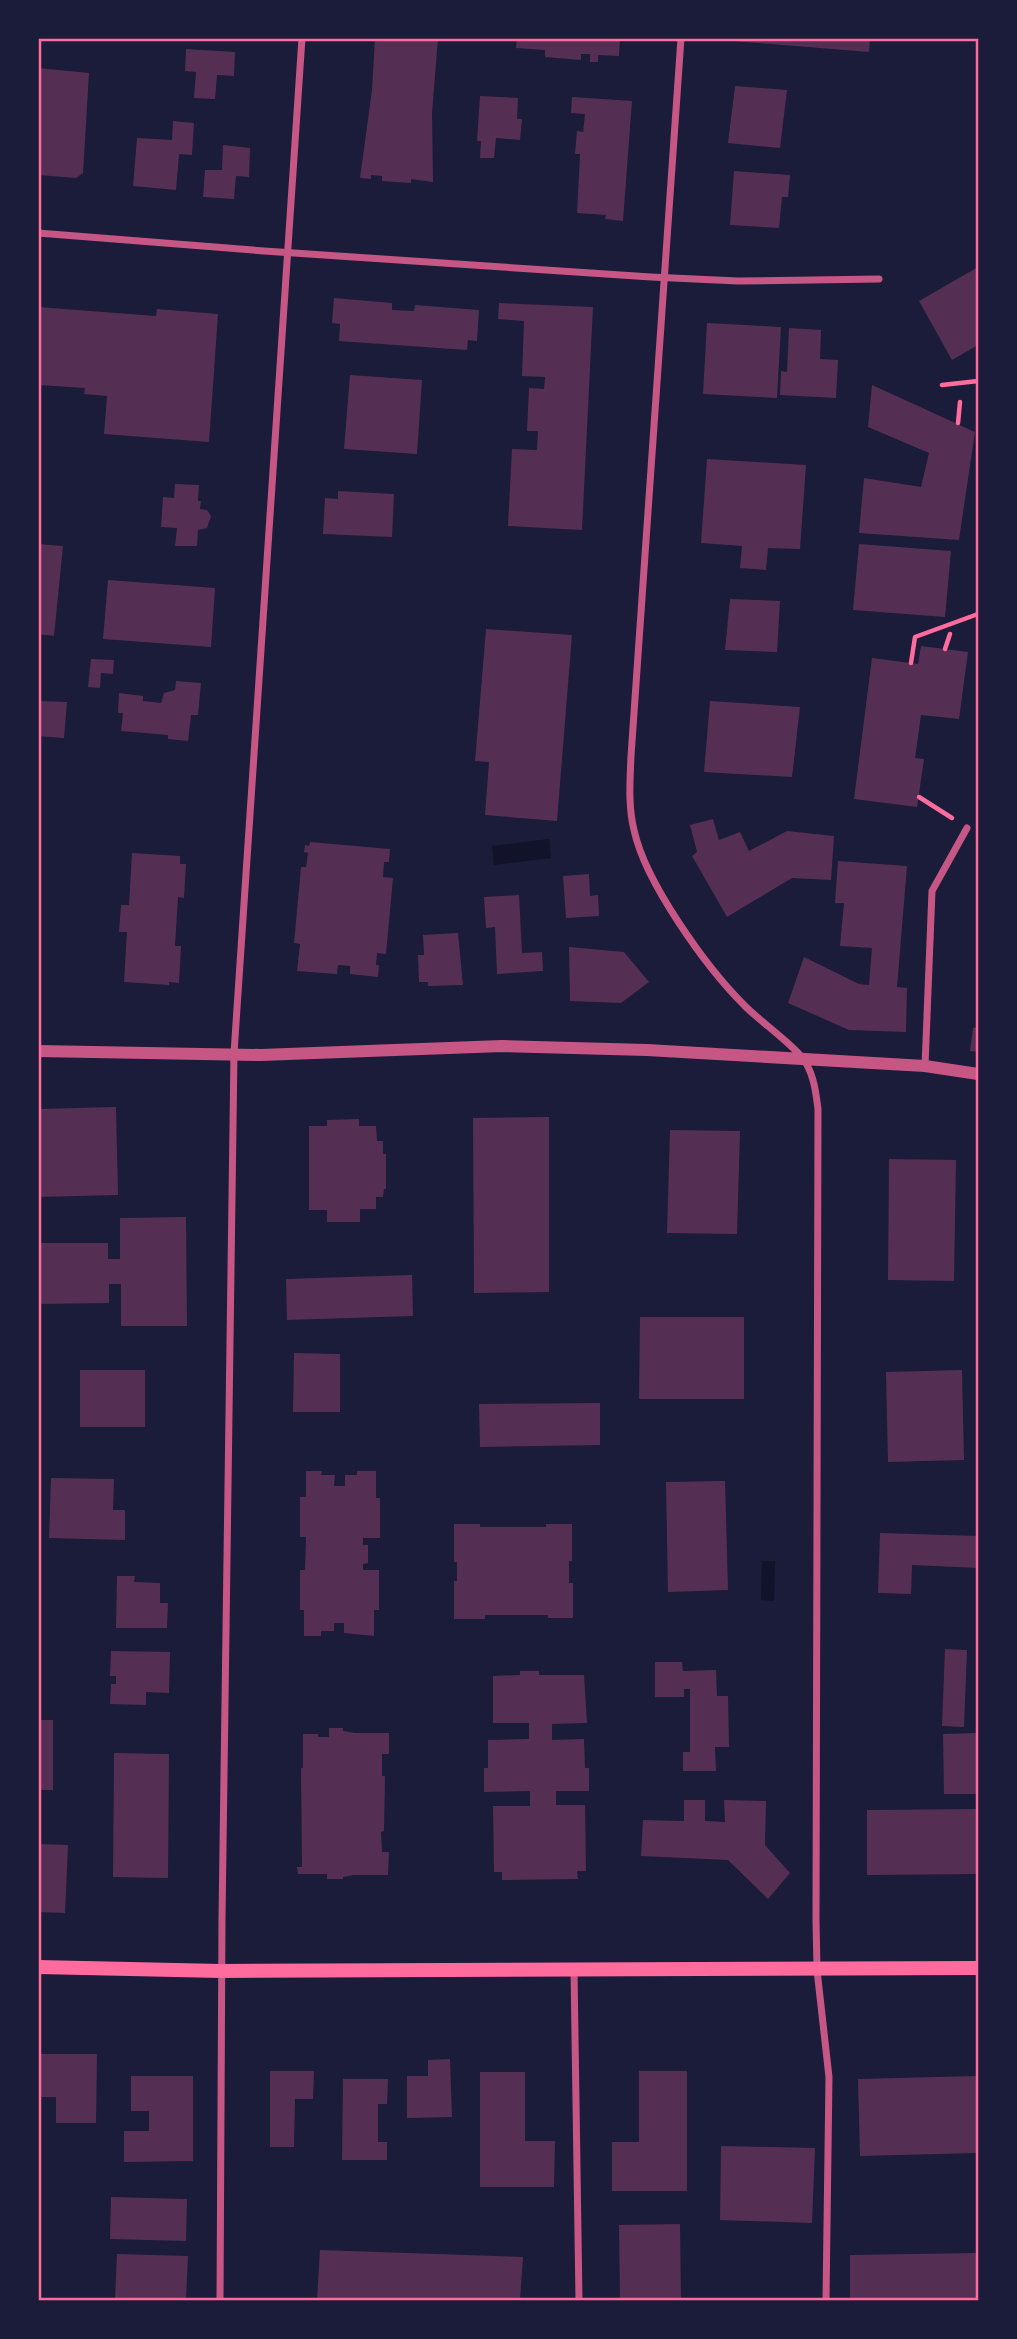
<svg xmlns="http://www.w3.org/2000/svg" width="1017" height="2339" viewBox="0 0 1017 2339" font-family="Arial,sans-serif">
	<rect width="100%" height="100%" fill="#1b1b3a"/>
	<g fill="#12122b">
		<polygon points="549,839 551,858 494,865 492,846"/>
		<polygon points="762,1561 775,1561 774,1601 761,1600"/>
	</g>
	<g fill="#542f53">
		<polygon points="375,38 438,38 432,113 433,182 411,179 411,183 382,181 382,176 371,175 371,179 360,178 372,90"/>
		<polygon points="517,38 620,38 619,56 598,55 598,62 590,62 590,54 581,54 581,60 545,57 545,50 516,48"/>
		<polygon points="733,38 870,38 869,52 733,41"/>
		<polygon points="186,49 235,52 234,76 217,75 215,99 194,98 196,72 185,71"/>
		<polygon points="38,68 89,73 83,173 76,178 38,175"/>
		<polygon points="735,86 787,90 780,148 728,143"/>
		<polygon points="480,96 518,98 517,119 522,119 520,140 496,138 494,158 480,158 481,141 477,141"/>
		<polygon points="572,97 632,101 623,221 605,219 606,215 577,213 580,154 575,154 577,131 583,132 585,114 571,113"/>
		<polygon points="173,121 194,123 192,155 179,154 176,190 133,186 137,138 172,140"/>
		<polygon points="223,145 250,148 249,177 236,176 234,199 203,197 205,170 222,170"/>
		<polygon points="734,171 790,175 788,197 782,197 779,228 730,225"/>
		<polygon points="978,267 978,345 952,360 919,301"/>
		<polygon points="334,298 392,303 392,310 414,311 415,305 479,310 477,341 468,340 467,350 339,341 340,324 332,323"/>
		<polygon points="499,303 593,307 582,530 508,526 512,449 537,450 538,431 527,431 529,388 544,389 545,377 522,376 524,321 498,319"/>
		<polygon points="38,307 156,316 157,309 218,314 209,442 104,434 107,396 84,394 85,388 38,385"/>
		<polygon points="707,323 781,327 777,398 703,394"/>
		<polygon points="789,328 821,330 820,359 838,360 836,398 780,395 781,371 787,372"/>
		<polygon points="350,375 422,380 417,454 344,449"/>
		<polygon points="872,385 975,432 959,540 859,533 864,478 921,487 929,453 868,427"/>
		<polygon points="707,459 806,465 800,549 768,548 766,570 740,568 742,546 701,543"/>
		<polygon points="175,484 199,485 198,501 201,501 200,509 207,510 211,516 207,528 198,530 197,546 175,546 177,528 161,527 163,497 174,498"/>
		<polygon points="338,491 394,494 392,537 323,534 325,498 338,499"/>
		<polygon points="38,544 63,546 54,636 38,634"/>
		<polygon points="859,544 951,551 945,617 853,610"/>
		<polygon points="108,580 215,588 211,647 103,639"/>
		<polygon points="730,599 780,601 777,652 725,650"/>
		<polygon points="486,629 572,635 557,821 485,815 489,762 475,761"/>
		<polygon points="921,646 968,652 959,719 921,715 915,758 924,759 917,807 854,799 872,658 918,664"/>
		<polygon points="91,659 114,660 113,674 101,673 100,688 88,687"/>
		<polygon points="176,681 201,683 198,715 191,715 188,741 168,739 168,735 121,731 123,713 118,713 119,693 143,696 143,701 161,703 164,693 175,690"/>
		<polygon points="38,701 67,702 64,738 38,736"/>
		<polygon points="710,701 800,707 792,777 704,772"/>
		<polygon points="713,819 719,840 740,832 749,851 787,831 834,836 831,880 792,878 727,917 692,856 697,852 690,825"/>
		<polygon points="310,842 390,849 389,862 384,862 383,877 393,878 386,954 377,953 376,965 379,965 378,977 350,974 350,966 338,965 337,974 297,971 300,944 294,943 301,867 306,867 308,853 304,852 305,845 309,846"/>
		<polygon points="132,853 180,856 180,864 186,864 184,898 178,897 175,946 181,946 179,983 169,982 169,985 124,982 127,932 119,932 121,905 129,905"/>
		<polygon points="838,861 907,866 897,987 907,988 906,1032 849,1030 788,1003 804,957 859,984 869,985 872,948 840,946 844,903 835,903"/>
		<polygon points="589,874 590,896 598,895 599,916 566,918 563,876"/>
		<polygon points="519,895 522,953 542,952 543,971 497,974 495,927 486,928 484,897"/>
		<polygon points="458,933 463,985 428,986 428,982 419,982 418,955 424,955 423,935"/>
		<polygon points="569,947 624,952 649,982 621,1003 570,1001"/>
		<polygon points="978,1027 978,1052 970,1051 973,1028"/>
		<polygon points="116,1107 118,1195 38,1197 38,1109"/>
		<polygon points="549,1117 549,1292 474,1293 473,1118"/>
		<polygon points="359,1119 359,1126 376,1126 377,1141 383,1141 383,1154 386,1154 386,1189 384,1189 383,1197 376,1197 376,1209 360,1209 360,1222 327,1222 327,1210 309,1210 309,1126 327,1126 327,1120"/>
		<polygon points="670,1130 740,1131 737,1234 667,1233"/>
		<polygon points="889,1159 956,1160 954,1281 888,1280"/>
		<polygon points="186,1217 187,1326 121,1326 121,1284 109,1284 109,1303 38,1304 38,1243 108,1243 108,1259 120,1259 120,1218"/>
		<polygon points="412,1275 413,1316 287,1320 286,1279"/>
		<polygon points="640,1317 744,1317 744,1399 639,1399"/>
		<polygon points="294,1353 340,1354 340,1412 293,1412"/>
		<rect x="80" y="1370" width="65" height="57"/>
		<polygon points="962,1370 964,1460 888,1462 886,1372"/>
		<polygon points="600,1403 600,1445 480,1447 479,1404"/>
		<polygon points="306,1471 322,1471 321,1475 335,1475 334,1486 345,1486 345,1475 357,1475 357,1471 376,1471 376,1498 380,1498 380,1538 363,1538 363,1545 368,1545 368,1563 363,1564 363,1570 379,1570 379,1610 374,1610 374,1636 344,1633 344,1623 334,1623 334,1631 321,1631 321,1636 304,1636 304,1610 300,1610 300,1570 305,1570 306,1537 300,1537 300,1497 306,1497"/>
		<polygon points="51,1478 114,1479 113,1510 125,1510 125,1540 49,1538"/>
		<polygon points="725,1481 728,1590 668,1592 666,1482"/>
		<polygon points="454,1524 480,1524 480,1527 546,1527 546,1524 572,1524 572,1561 569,1561 569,1583 573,1583 573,1618 548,1618 548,1615 485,1615 485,1619 454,1619 454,1581 457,1581 457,1562 454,1562"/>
		<polygon points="880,1533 978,1536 978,1568 912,1565 911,1594 878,1593"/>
		<polygon points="117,1576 135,1576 134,1582 160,1583 160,1603 168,1603 167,1628 116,1628"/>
		<polygon points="945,1649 967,1650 964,1727 942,1726"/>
		<polygon points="111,1651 170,1652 169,1693 146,1692 146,1705 110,1704 111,1684 116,1684 116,1676 110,1676"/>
		<polygon points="655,1662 682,1662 683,1671 716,1670 717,1696 728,1696 729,1747 715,1747 716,1771 683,1771 683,1752 690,1752 690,1689 684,1689 684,1697 655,1697"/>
		<polygon points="520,1671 539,1671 539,1675 584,1675 587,1723 552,1724 552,1740 584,1739 585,1768 589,1768 589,1791 556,1791 556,1805 585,1805 586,1871 577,1871 578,1879 502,1880 502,1872 494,1872 493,1806 530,1806 530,1791 484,1792 484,1768 488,1768 488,1740 529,1739 529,1723 493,1723 493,1676 520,1675"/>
		<rect x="38" y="1720" width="15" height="70"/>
		<polygon points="329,1728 343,1728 343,1731 355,1733 389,1733 389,1754 382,1754 382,1776 385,1776 384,1831 381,1832 382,1852 389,1852 388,1875 354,1875 343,1877 343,1879 327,1879 327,1874 298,1874 297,1867 302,1867 301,1768 303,1768 303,1734 318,1734 318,1737 329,1737"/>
		<polygon points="978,1733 978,1794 944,1794 943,1734"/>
		<polygon points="114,1753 169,1754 168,1878 113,1877"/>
		<polygon points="684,1800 705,1800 705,1821 725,1822 724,1800 766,1801 765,1845 790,1873 768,1899 728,1860 641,1856 643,1820 684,1821"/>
		<polygon points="978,1809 978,1874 867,1875 867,1810"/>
		<polygon points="38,1844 68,1845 65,1913 38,1912"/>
		<polygon points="39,2054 97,2054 96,2123 56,2123 56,2097 38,2097"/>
		<polygon points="450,2059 452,2117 407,2118 407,2076 428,2076 428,2060"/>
		<polygon points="270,2071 314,2071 313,2099 295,2099 294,2147 270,2147"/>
		<polygon points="639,2071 687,2071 687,2191 612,2191 612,2142 639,2142"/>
		<polygon points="480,2072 525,2072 525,2141 555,2141 554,2187 480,2187"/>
		<polygon points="131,2076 193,2076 193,2161 124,2162 124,2131 149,2131 149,2111 131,2111"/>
		<polygon points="976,2076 977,2153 860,2156 858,2079"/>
		<polygon points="343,2079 388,2079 387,2104 378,2104 378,2142 387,2142 387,2160 342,2160"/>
		<polygon points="721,2146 815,2148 812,2223 720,2220"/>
		<polygon points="111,2197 187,2199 186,2241 110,2239"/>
		<polygon points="680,2224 681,2300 620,2300 619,2225"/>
		<polygon points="320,2250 523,2257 520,2300 317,2300"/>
		<polygon points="978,2253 978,2300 850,2300 850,2255"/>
		<polygon points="117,2254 188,2256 186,2300 115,2299"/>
	</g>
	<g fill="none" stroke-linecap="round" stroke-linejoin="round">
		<g stroke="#ff6b9d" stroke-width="4.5">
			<polyline points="942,385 978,381"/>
			<polyline points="958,423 960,402"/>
			<polyline points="945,649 950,634"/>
			<polyline points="911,663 915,637 978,614"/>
			<polyline points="919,797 952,818"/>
		</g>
		<g stroke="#c65784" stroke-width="7">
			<path d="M681 38 631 756C630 780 628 806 634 830 645 882 706 967 744 1005 758 1020 797 1047 806 1063 814 1077 816 1093 818 1109L816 1920 817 1970 829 2077 826 2300"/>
			<polyline points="38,233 264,251 651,277 738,281 879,279"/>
			<polyline points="925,1066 932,891 967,828"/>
			<polyline points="574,1970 579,2300"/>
			<polyline points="220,2300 222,1919 234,1053 302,38"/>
		</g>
		<polyline stroke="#c65784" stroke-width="12" points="38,1051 261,1055 502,1046 647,1050 925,1066 978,1074"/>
		<polyline stroke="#ff6b9d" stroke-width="14" points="38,1967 221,1971 978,1968"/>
	</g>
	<rect width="1017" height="2339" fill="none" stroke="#1b1b3a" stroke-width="80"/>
	<rect x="40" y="40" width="937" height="2259" fill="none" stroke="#ff6b9d" stroke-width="2.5"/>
</svg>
